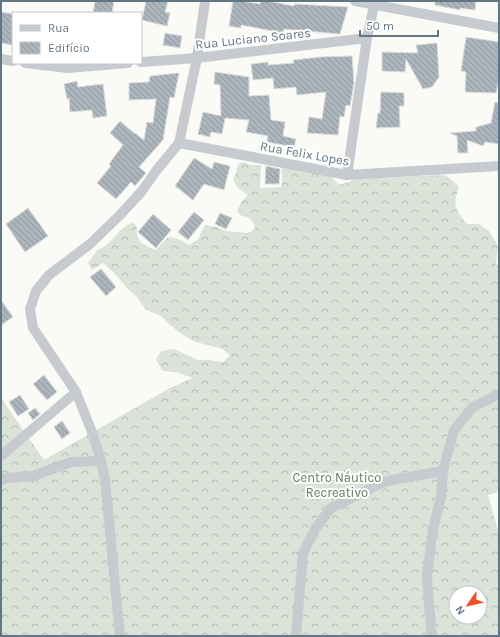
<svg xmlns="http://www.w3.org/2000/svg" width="500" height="637" viewBox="0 0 500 637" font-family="Karla,sans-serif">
	<defs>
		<pattern id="forest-crowns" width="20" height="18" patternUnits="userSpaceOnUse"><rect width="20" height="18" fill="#dbe2d8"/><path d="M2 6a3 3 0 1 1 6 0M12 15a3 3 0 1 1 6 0" fill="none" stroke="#b5bcb5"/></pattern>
		<pattern id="building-back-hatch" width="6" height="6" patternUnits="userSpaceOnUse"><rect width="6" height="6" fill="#abb5bb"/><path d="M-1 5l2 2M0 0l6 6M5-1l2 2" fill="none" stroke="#8f989e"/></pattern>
	</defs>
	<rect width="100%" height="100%" fill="#fafaf7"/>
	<path fill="url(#forest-crowns)" fill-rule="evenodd" d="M242 162 251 165H261L260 188 282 187V165L331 176C338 188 344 185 354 179L445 175 459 186C453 205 454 209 467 224H479L489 231 498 246 496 265 499 264V492L488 495 499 534V636H1V398L44 460 170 388 193 378 176 372 163 371 156 360 161 351 174 349 198 360H209L223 362 230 355 223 349 196 342 183 335 170 325 161 316 145 309 137 297 127 288 117 276 103 263 92 270 88 263C91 260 96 251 98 250 99 248 102 248 104 247 113 241 122 224 134 223L137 227C135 242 144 245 156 250L166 239 170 237 178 239 189 245 198 239 205 225 217 227 225 231 247 233 252 231 255 228C252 218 249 218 240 215L237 210 243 200 248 195 237 187 233 179 236 173 238 165ZM456 593H480V617H456Z"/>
	<g fill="url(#building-back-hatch)" stroke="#dbdbd9">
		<polygon points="95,1 114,1 112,13 93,13"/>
		<polygon points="146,1 168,1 165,12 170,13 167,26 142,20"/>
		<polygon points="233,1 241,1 260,4 261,1 267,1 294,6 295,4 348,7 340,34 284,29 283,33 241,25 241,28 229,26"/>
		<polygon points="435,1 476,1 475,10 460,8 460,10 435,5"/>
		<polygon points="1,12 13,14 13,45 1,43"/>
		<polygon points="165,33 182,36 180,48 163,45"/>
		<polygon points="466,37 499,42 499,79 496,93 465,92 466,72 461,71"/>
		<polygon points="437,43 439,77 432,87 423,89 406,59 405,72 382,71 382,52 418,53 416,45"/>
		<polygon points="352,56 354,83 350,106 346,105 344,117 340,116 338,135 307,133 309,117 322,119 326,92 297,95 296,87 274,89 273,78 253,80 251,64 268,62 268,65 294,63 293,60 320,57"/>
		<polygon points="215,72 249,77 249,96 269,95 271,120 285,122 283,136 296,139 294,147 267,142 268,136 246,132 249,120 225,118 222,134 211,132 210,137 198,134 203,112 221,116 220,85 214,84"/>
		<polygon points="179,73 174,98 170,97 163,140 139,167 146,173 135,186 131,182 116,199 97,183 111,166 109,164 123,145 110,133 120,121 135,134 135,133 144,140 147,122 153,123 156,99 129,100 129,83 149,82 150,76"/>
		<polygon points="77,81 78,87 103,84 107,116 93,118 92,110 70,112 69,98 67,99 64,84"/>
		<polygon points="381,92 404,93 404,106 399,106 400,127 376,128 378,113 380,113"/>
		<polygon points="495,102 499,103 499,144 485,142 483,146 467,140 468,153 458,153 457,136 450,133 476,131 476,127 491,123"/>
		<polygon points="194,158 212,169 214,162 230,166 224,190 204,184 193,200 175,186"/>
		<polygon points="266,166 280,169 279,184 265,184"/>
		<polygon points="28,208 48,236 25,252 6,224"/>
		<polygon points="194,212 204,220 188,240 178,232"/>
		<polygon points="220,213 232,218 226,229 215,224"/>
		<polygon points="153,214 171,230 156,248 138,232"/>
		<polygon points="101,269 116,287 106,296 90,277"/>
		<polygon points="1,300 13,317 1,325"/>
		<polygon points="44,375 57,392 47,400 33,384"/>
		<polygon points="20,395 29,409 18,416 9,402"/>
		<polygon points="35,408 40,414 33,420 28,413"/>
		<polygon points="62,421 70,433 62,439 54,427"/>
	</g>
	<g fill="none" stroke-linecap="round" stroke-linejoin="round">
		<g stroke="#c7cbcf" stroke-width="10">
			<polyline points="355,1 499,28"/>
			<polyline points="1,59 13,61"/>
			<polyline points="141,62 197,58 367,38"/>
			<polyline points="25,63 68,68 128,63"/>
			<polyline points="179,143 347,175 499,166"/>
			<polyline points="347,175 367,38 375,1"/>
			<polyline points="1,456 76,392"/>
			<polyline points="1,480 6,478 33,476 71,462 101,461"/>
			<polyline points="120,636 113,564 109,520 105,480 101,461 92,432 76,392 33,328 30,309 36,291 49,275 90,244 120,215 142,191 156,171 179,143 197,58 205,1"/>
			<polyline points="296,636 303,553 315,529 331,508 386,481 443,471"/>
			<polyline points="432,636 429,607 427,575 433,529 441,497 443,471 454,430 473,407 495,396 499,395"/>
		</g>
	</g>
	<g text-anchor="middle" stroke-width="4" stroke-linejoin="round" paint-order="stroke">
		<g font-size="13" fill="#637684" stroke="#fff">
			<text transform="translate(253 38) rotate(-6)" y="5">Rua Luciano Soares</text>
			<text transform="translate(305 153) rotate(10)" y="5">Rua Felix Lopes</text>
		</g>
		<g font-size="13" fill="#677a62" stroke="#fff">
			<text x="337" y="482">Centro Náutico<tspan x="337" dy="15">Recreativo</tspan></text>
		</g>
	</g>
	<rect width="500" height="637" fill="none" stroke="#637684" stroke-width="4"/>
	<rect x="12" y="12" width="130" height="52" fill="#ffffff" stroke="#c1c8ce"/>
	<rect x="20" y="25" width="20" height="6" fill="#c7cbcf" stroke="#c1c8ce"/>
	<text x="48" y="32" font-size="12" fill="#637684">Rua</text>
	<rect x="20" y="42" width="20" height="12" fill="url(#building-back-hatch)" stroke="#c1c8ce"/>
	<text x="48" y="52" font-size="12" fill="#637684">Edifício</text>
	<g transform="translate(468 605) rotate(236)"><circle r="19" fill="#ffffff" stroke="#c1c8ce"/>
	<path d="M0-3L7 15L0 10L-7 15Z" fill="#ed5124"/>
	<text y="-6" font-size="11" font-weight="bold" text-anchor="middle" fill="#637684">N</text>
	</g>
	<path d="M360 30v6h78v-6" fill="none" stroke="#637684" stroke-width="2"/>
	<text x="366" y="30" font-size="12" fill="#637684" stroke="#ffffff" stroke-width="3" paint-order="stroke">50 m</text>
</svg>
